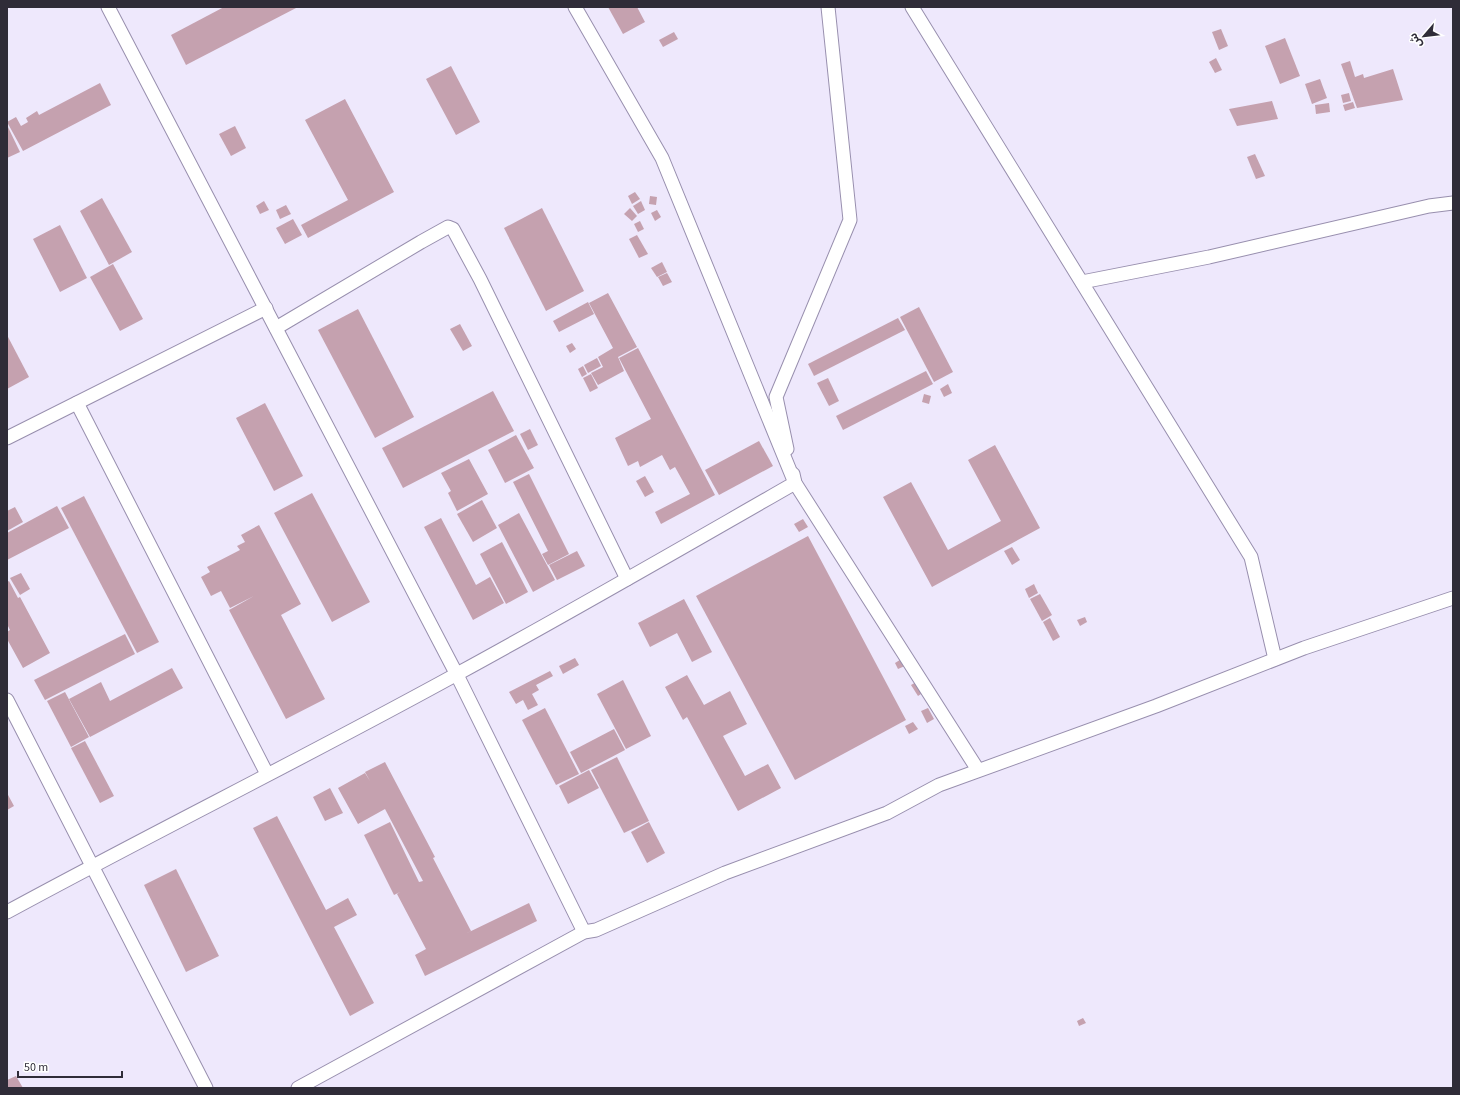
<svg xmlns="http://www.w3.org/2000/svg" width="1460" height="1095" viewBox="0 0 1460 1095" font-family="'Source Sans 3','Noto Sans Arabic',sans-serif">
	<rect width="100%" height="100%" fill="#eee8fc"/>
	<g fill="#c5a1af">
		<polygon points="224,7 298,7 186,65 171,35"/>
		<polygon points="608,7 637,7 645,22 623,34"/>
		<polygon points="1221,29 1228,46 1219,50 1212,32"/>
		<polygon points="674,32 678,39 663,47 659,40"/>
		<polygon points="1285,38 1300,76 1280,84 1265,46"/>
		<polygon points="1216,58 1222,70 1215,73 1209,62"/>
		<polygon points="1350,61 1355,77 1363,74 1364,78 1393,69 1403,100 1357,108 1341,64"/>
		<polygon points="451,66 480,122 456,135 426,79"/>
		<polygon points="1320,79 1327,98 1312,104 1305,84"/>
		<polygon points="100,83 111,105 23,151 7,122 16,117 21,126 28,122 26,118 37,111 39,115"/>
		<polygon points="1349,93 1351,101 1343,103 1341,95"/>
		<polygon points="345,99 394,192 308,238 301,225 348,200 305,120"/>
		<polygon points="1272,101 1278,119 1237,126 1229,109"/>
		<polygon points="1353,102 1355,108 1345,111 1343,105"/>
		<polygon points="1329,103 1330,112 1316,114 1315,105"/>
		<polygon points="7,125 20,152 7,158"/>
		<polygon points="235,126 246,148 231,156 219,134"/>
		<polygon points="1255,154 1265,176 1256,179 1247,157"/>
		<polygon points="635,192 640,199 632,204 628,196"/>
		<polygon points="650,196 657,197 656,205 649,204"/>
		<polygon points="102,198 132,252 109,265 80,211"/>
		<polygon points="264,201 269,210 260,214 256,206"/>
		<polygon points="641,201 645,210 638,214 633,206"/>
		<polygon points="286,205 291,214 280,219 276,210"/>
		<polygon points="542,208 584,291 546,311 504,228"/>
		<polygon points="630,208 637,216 632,221 624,214"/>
		<polygon points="657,210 661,217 655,221 651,213"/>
		<polygon points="293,219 302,235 285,244 276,228"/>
		<polygon points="640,221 644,229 638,232 634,224"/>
		<polygon points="60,225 87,278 60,292 33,239"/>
		<polygon points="637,235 648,254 639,258 629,239"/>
		<polygon points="662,262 667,272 657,277 651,268"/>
		<polygon points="113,264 143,319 120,331 90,277"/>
		<polygon points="667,273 672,282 663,286 658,277"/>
		<polygon points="608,293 637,347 618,357 624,371 598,385 591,373 603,367 598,357 613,348 589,303"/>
		<polygon points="588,302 594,314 559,332 553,321"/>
		<polygon points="919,307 953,372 934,382 900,317"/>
		<polygon points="358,309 414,417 375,438 318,330"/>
		<polygon points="898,318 905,330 814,376 808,364"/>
		<polygon points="460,324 472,346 463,351 450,329"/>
		<polygon points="7,335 29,377 7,389"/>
		<polygon points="572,343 576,349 570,353 566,346"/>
		<polygon points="638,348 715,495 661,524 655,512 690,494 675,467 670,470 662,455 640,467 638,461 628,466 615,438 651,419 619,358"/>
		<polygon points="597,358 601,366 588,373 584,365"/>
		<polygon points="583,366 587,374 582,377 578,369"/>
		<polygon points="926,371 933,384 843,430 836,416"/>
		<polygon points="591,374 598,388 590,392 583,378"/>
		<polygon points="828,378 839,401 829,406 817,383"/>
		<polygon points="948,384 952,393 944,397 940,389"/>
		<polygon points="493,391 514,431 403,488 382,448"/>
		<polygon points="924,394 931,396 929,404 922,402"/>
		<polygon points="265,403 303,476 274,491 236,418"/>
		<polygon points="530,429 538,445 528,450 520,434"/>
		<polygon points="516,435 534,468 505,483 488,450"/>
		<polygon points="759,441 773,466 719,495 705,470"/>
		<polygon points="995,445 1040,528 932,587 883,497 911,482 948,550 1001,521 968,460"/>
		<polygon points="469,459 488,494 457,511 448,493 451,491 441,473"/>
		<polygon points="529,474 569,554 548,565 542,554 548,551 513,482"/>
		<polygon points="645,476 654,492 645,497 636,481"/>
		<polygon points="312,493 370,602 332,622 274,513"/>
		<polygon points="84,496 159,642 137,653 61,508"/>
		<polygon points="482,500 497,528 473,542 457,514"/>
		<polygon points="57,506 69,528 7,560 7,533"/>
		<polygon points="15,507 23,522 7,531 7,511"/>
		<polygon points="519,513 555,580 533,592 498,525"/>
		<polygon points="441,518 476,585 490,577 504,603 473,620 424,527"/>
		<polygon points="803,519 808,527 799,532 794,524"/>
		<polygon points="259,525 301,604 281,615 325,699 286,719 229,610 254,596 230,608 221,591 211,596 201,577 210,572 207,567 240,550 237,546 245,542 241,535"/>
		<polygon points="808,536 906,720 795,780 696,596"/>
		<polygon points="502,542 528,592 506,604 480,554"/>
		<polygon points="1012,547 1020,560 1012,565 1004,551"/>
		<polygon points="577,551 585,566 557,580 549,565"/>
		<polygon points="21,573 30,589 20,595 10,578"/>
		<polygon points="9,581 18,598 20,597 50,653 23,668 7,639 7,632 10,630 7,624 7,582"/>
		<polygon points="1034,584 1038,593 1029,598 1025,589"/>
		<polygon points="1040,594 1052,615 1042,621 1030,599"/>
		<polygon points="684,599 712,652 692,662 677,633 650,647 638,623"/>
		<polygon points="1085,617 1087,622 1080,626 1077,620"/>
		<polygon points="1050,618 1060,637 1053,641 1043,622"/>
		<polygon points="125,634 135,654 45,700 34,680"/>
		<polygon points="575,658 579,665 563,674 559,666"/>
		<polygon points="903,658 907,665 898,669 895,663"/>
		<polygon points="172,668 183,688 90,737 69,699 101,682 110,701"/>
		<polygon points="550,671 553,676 536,685 539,690 532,694 538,705 528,710 523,700 516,704 509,692"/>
		<polygon points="687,675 704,705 730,691 747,724 723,736 745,776 768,764 781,788 738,811 687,717 683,720 665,687"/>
		<polygon points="623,680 651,736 626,749 597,694"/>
		<polygon points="918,681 924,692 918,696 911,685"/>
		<polygon points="65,692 89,737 71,747 47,701"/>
		<polygon points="545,708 579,774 556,785 522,720"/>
		<polygon points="928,708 934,719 927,723 921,711"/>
		<polygon points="913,722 918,729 909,734 905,726"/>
		<polygon points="614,729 625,750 581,773 570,752"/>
		<polygon points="85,741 114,796 100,803 71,748"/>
		<polygon points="617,757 649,821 624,833 591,770"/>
		<polygon points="385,762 435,857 433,858 471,931 465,934 529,903 537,921 425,976 415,955 426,949 397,894 400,892 394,895 364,835 390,822 419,882 423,881 385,809 358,824 338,788 365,773 370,781 365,772"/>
		<polygon points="589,770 599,788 568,804 559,786"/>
		<polygon points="330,788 343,813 325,821 313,797"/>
		<polygon points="7,793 14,806 7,810"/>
		<polygon points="277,816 326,910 348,898 357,915 334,927 374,1003 350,1016 253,828"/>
		<polygon points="649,822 665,853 647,863 631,832"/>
		<polygon points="176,869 219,956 186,972 144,885"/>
		<polygon points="1083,1018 1086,1023 1079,1026 1077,1021"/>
		<polygon points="16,1076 23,1088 7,1088 7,1080"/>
	</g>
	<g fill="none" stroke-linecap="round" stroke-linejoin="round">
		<defs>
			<g id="street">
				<polyline points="108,7 457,675 584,932"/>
				<polyline points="912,7 1251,557 1275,659"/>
				<polyline points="1082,282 1209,257 1429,206 1453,203"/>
				<polyline points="276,328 421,242 448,227 453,229 480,279 627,579"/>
				<polyline points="77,403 267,774"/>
				<polyline points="7,438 266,308"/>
				<polyline points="787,449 776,397 850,220 828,7"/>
				<polyline points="793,474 795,483 978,770"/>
				<polyline points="7,700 206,1088"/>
				<path d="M7 912C156 831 308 756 457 674 571 612 683 547 795 483L662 158 575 7"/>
				<polyline points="298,1088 584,932 596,930 725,873 887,813 939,785 1156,706 1304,648 1453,598"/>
			</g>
		</defs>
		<use href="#street" stroke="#988fae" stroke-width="15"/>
		<use href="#street" stroke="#fff" stroke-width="13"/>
	</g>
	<rect width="1460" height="1095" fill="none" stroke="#2f2c38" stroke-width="16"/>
	<g transform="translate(1424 36) rotate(242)" stroke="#ffffff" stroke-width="3" paint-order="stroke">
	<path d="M0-3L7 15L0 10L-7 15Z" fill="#2f2c38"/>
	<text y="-6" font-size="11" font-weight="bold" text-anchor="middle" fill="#2f2c38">ش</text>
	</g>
	<path d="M18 1071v6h104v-6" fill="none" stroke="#2f2c38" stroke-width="2"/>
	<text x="24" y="1071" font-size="12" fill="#2f2c38" stroke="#ffffff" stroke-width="3" paint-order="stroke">50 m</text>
</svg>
